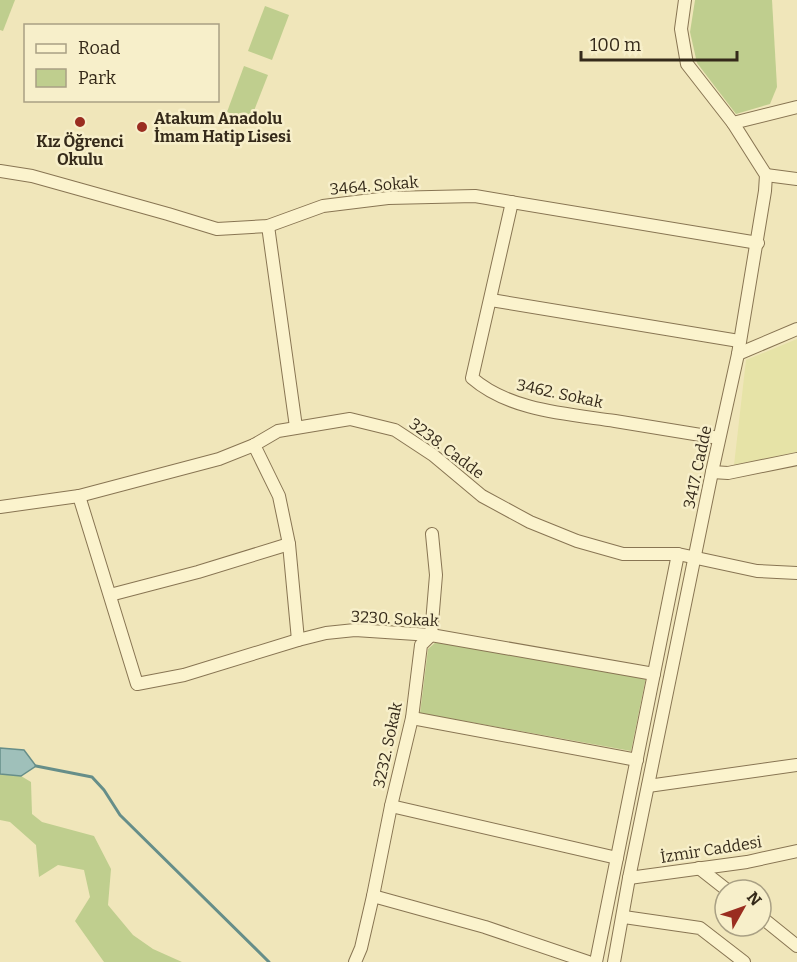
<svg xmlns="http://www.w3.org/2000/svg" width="797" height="962" viewBox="0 0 797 962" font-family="Bitter,serif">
	<rect width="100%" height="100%" fill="#f0e6ba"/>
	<polygon fill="#e6e3a7" points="797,339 797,452 734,465 746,360"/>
	<g fill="#bfce8e">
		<polygon points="0,0 15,0 3,31 0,30"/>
		<polygon points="695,0 772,0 777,87 770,104 736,114 697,63 690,32"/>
		<polygon points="265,6 289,15 272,60 248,51"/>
		<polygon points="244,66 268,75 250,121 227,112"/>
		<polygon points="437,641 646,677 631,751 420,713 428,649"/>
		<polygon points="0,774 21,776 31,782 32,814 42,822 94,836 111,869 108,905 133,935 153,949 182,962 104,962 75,921 90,897 84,870 58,865 39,877 36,845 10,822 0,820"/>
	</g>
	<polygon fill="#9fc0ba" stroke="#668e89" stroke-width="1.5" points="0,748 24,750 36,766 21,776 0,774"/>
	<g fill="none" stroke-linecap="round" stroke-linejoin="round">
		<polyline stroke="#668e89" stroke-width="3" points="36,766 92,777 104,790 120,815 269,962"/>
		<defs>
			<g id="minor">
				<polyline points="733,123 797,107"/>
				<polyline points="0,171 32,176 168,214 217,229 268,226 323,206 388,198 475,196 758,243"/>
				<polyline points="766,175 797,179"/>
				<path d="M512 202 472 378C510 411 568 414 615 421 650 427 684 432 719 438"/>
				<polyline points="268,226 296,427"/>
				<polyline points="491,300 739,341"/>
				<polyline points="738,354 797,329"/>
				<polyline points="254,445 279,496 289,544 298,640"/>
				<polyline points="712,472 728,473 797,459"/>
				<polyline points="79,496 137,684 184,675 298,640 326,633 355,630 431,635 654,674"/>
				<polyline points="0,507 79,496 219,459 254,445 278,431 350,419 395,430 433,455 482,496 530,522 577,541 623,554 678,554 757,571 797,573"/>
				<polyline points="110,595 198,572 289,544"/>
				<polyline points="412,718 637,760"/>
				<polyline points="648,786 797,765"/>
				<polyline points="391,806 617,858"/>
				<polyline points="699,868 727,890"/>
				<polyline points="629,878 747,862 797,851"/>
				<polyline points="373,896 485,927 588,962"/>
				<polyline points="624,917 700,928 744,962"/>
				<polyline points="761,917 797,946"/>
				<polyline points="355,962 361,948 373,896 391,806 412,718 421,645 431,635 436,575 432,534"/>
				<polyline points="596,962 678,554"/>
				<polyline points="614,962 629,878 712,472 738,354 765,191 766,175 733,123 687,64 681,29 685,0"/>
			</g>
		</defs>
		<use href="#minor" stroke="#887553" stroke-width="14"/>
		<use href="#minor" stroke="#fbf3cd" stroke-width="12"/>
	</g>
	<g fill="#9a2d20" stroke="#f7efca" stroke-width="2">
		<circle cx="80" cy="122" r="6"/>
		<circle cx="142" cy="127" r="6"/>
	</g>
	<g text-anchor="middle" stroke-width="5" stroke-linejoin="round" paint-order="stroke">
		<g font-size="16" font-weight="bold" fill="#352a1a" stroke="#f7efca" text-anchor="start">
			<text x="154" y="124">Atakum Anadolu<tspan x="154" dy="18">İmam Hatip Lisesi</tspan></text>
			<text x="80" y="147" text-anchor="middle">Kız Öğrenci<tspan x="80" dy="18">Okulu</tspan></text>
		</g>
		<g font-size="16" fill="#352a1a" stroke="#f7efca">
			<text transform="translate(374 185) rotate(-5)" y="6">3464. Sokak</text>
			<text transform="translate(560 393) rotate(12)" y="6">3462. Sokak</text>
			<text transform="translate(447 448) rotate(37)" y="6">3238. Cadde</text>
			<text transform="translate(697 467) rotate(-78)" y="6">3417. Cadde</text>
			<text transform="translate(395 618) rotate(3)" y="6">3230. Sokak</text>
			<text transform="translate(387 745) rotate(-78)" y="6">3232. Sokak</text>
			<text transform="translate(711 849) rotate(-9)" y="6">İzmir Caddesi</text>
		</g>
	</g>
	<rect x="24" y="24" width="195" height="78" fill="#f7efca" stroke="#a9a084" stroke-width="1.5"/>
	<rect x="36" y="44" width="30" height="9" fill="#fbf3cd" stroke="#a9a084" stroke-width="1.5"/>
	<text x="78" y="54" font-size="18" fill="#352a1a">Road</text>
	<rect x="36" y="69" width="30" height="18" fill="#bfce8e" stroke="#a9a084" stroke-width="1.5"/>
	<text x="78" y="84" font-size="18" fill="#352a1a">Park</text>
	<g transform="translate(743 908) rotate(50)"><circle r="28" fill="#f7efca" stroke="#a9a084" stroke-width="1.5"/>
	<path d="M0-4.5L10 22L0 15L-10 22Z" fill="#9a2d20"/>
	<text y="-9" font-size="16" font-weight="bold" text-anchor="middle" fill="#352a1a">N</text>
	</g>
	<path d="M581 51v9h156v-9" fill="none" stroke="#352a1a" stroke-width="3"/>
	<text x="590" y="51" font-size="18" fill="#352a1a" stroke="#f7efca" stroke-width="4.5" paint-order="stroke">100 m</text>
</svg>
